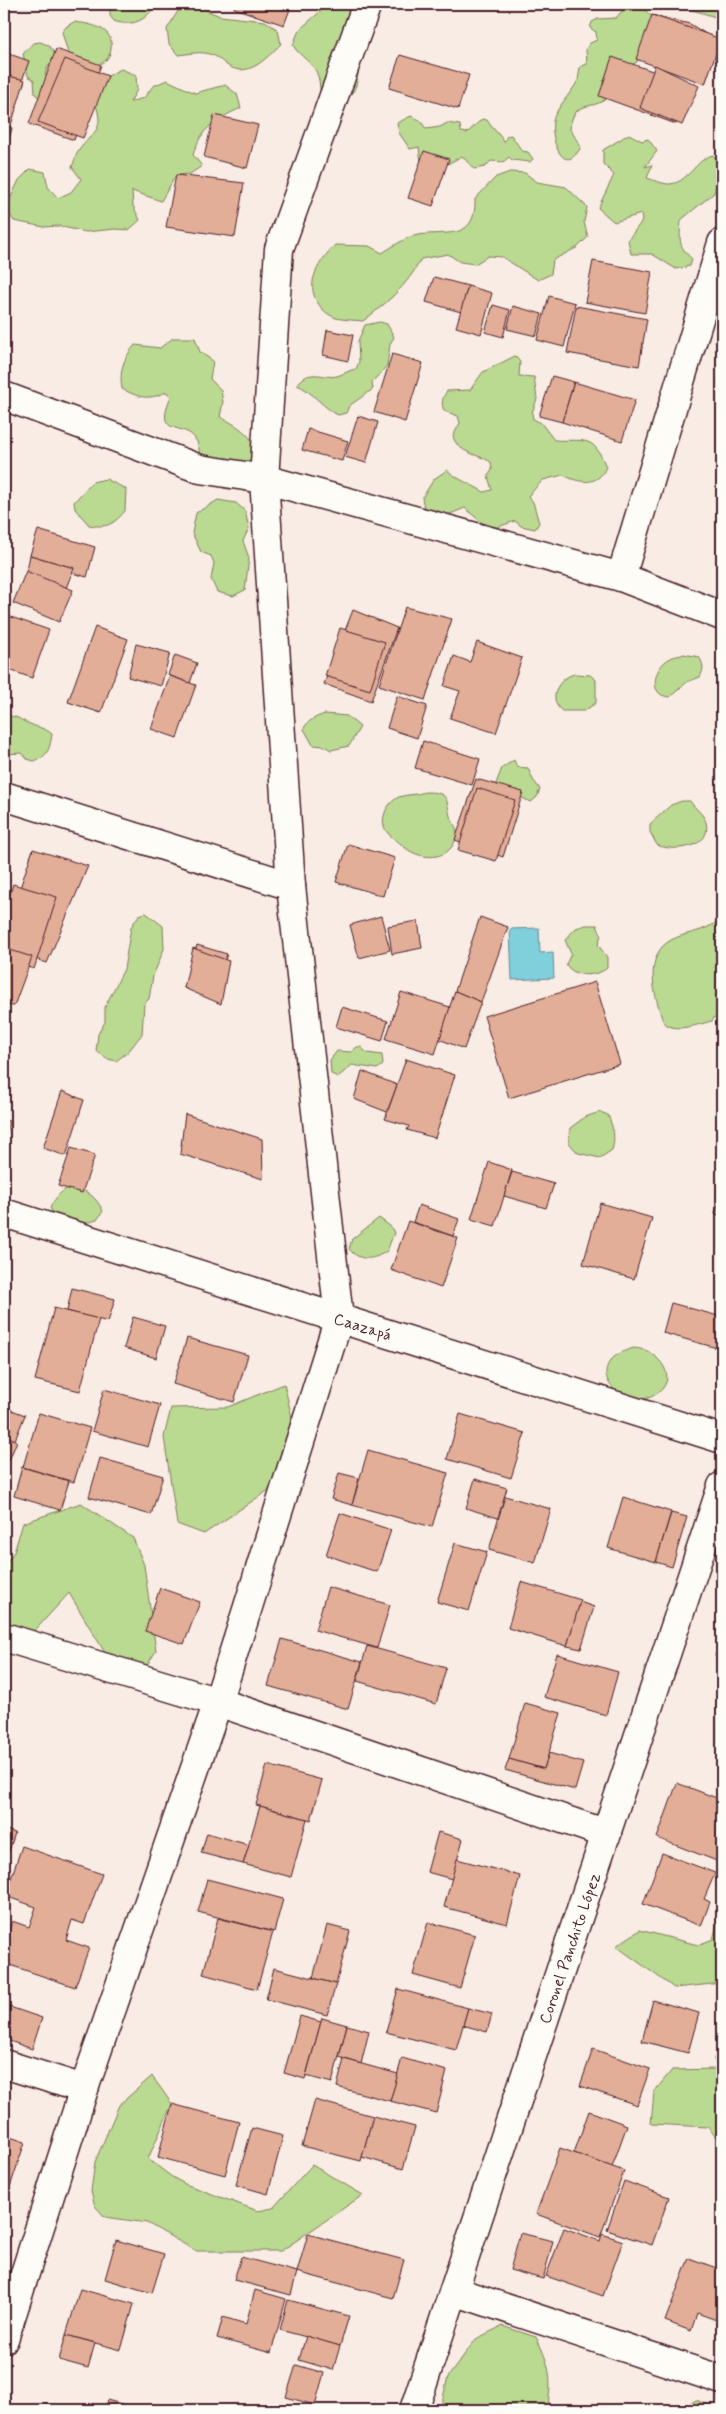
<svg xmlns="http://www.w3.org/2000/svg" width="726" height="2414" viewBox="0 0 726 2414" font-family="Mynerve,sans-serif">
	<rect width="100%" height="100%" fill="#f8ece4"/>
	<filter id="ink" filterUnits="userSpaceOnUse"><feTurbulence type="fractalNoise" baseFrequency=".02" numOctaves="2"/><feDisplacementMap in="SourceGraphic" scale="10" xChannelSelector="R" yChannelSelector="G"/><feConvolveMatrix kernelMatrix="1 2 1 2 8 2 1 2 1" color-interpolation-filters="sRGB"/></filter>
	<g filter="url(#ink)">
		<g fill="#bad991" stroke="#827c5e">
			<path d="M110 4H154C149 21 130 27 114 21L110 16Z"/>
			<path d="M329 4H359C362 13 368 24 368 33 369 45 362 49 360 58 356 80 361 86 343 104L321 100C320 92 320 83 318 76 314 62 299 57 293 45L299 30Z"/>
			<polygon points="673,4 722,4 722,19"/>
			<path d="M196 6 220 16 265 21 278 30 281 44C268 56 252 76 232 68 224 65 219 56 209 54 201 51 188 54 178 55L169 44 167 29 178 11Z"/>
			<path d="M634 6H641L656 21 637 62C622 68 619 86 608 97 593 112 573 98 570 129L581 147C563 179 550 138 553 121 554 111 572 92 577 82 579 78 579 72 580 67L587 64 586 49 590 43 597 40 596 32 590 28 592 22 598 19 616 18 621 12Z"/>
			<path d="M74 22C90 24 114 27 111 48 110 59 104 63 94 67L70 60 62 32 67 26Z"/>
			<polygon points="40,42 48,45 57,56 47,68 45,75 60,75 40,99 35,94 34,80 28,76 23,54 33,43"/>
			<path d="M121 69 136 75 137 90 130 102 144 98 153 86 167 80 195 93 225 85 237 94 241 108C217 119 201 127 193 155L202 166 190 174 176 175 161 201 132 191 133 206 140 220 129 230 115 229 86 232 58 226 44 227 14 221 6 208 19 180 30 169 45 172 48 187 58 198 71 192 81 179 72 167C74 163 75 156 78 152 92 130 106 133 95 102L108 76Z"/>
			<path d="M411 116 420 120 426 129 440 127 447 123 460 125 461 132 467 133 482 119 487 120C492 129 499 133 504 142L507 136 511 135 522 151 528 152 533 159 530 162 512 160 509 157 503 162 491 161 485 167 474 169 462 156 446 165 421 163 419 147 410 149 399 133 397 123Z"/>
			<path d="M629 134 642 141 648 139 657 151 645 167 652 165 647 178C653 180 661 183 667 184 688 185 695 159 713 155L722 166 714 193 681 220C680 239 677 245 692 259L690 266 676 269 652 254H631L628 240 642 221 641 214 614 222 598 208 614 175 603 164V150Z"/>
			<path d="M510 172 525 173 537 182 566 187 587 207 584 222 588 237 578 247 553 260 551 274 538 280 502 257 488 256 475 264 460 262 448 254 421 259C408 285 386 304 363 321 354 320 344 320 336 318 328 315 322 310 318 303 304 283 320 260 335 245L369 246 382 253C392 247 403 239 413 236 444 229 476 244 475 199L496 177Z"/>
			<polygon points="722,264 722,328 711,318"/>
			<path d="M380 322 387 324 394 337 390 344 387 366 372 382 373 389 349 406 346 413 338 415C323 408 311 390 297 385 309 367 324 379 337 376 344 374 349 370 356 369L359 362 358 341 365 325Z"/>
			<path d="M173 338H195L200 352 213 361 210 379 221 390 223 402 220 417C233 423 255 435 255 452 255 463 247 477 244 487 222 494 207 483 201 461 199 455 200 448 197 442 187 419 152 441 171 396L166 392C148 401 138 397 122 389 119 371 123 359 135 345L160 348Z"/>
			<path d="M515 356 520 362 519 376 534 377 537 399 532 413 533 419 541 423 554 440C584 442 593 433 606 467 598 487 579 483 563 475L543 480 528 496 533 502 539 523 535 529 521 526 515 521 495 528 481 522 465 508 445 516 425 512 422 498 434 479 447 470C458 480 471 484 484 492L492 490 488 476 492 470 491 462C478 454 457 453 453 436L460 423 458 416 444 411C441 403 442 398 447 391L470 390 483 372Z"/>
			<path d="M106 479 126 489 125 511C113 525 107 528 89 525L75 509 74 502 92 482Z"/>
			<polygon points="218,500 236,503 245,511 249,528 243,541 249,558 245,590 233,596 217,592 211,579 214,563 211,556 201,552 192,533 196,513"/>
			<path d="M684 654 699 657C704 665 704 669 700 677L687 682 670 697C647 696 654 667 669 659 673 656 680 656 684 654Z"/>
			<path d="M575 674 590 675 596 680V703L584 711H562C547 700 558 677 575 674Z"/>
			<path d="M325 714 347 716 360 727 349 746 331 750 324 746 313 745 304 729C306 721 318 716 325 714Z"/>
			<path d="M4 716C20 716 17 719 30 724 39 728 45 728 52 734 50 748 48 757 34 761L27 759 22 753 4 754Z"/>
			<polygon points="514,760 517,767 528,768 533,780 540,789 537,797 531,802 495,786 502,768"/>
			<path d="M425 792C448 792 446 797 450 816 452 822 457 827 457 833 453 864 417 861 401 844 397 840 390 837 387 832 378 821 387 802 399 797 408 794 416 795 425 792Z"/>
			<path d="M682 801H690C695 809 703 813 706 822 713 849 672 852 657 845L650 832V824L671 805Z"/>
			<polygon points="146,913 163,926 164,949 153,976 149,999 144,1004 142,1034 128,1052 116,1061 108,1059 96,1051 98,1034 105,1022 105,1007 124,969 131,927 139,915"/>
			<path d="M722 920V1006L712 1021C699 1024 679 1032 667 1025 661 1021 661 1014 659 1008 653 989 648 962 663 946 673 936 689 934 701 930 709 927 715 923 722 920Z"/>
			<path d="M586 925H597L601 935 598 945 607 957V968C597 977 573 978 566 964L571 954 565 940 576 928Z"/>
			<polygon points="357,1047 361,1047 367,1053 382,1055 383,1065 377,1069 352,1065 338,1077 331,1074 330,1060 337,1051 351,1052"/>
			<path d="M600 1112 608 1115C613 1127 616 1138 612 1150L600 1158 578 1153 569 1143 570 1128 585 1117Z"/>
			<path d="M73 1186C89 1192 95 1196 103 1211L97 1220C81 1225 58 1226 50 1208 55 1198 62 1189 73 1186Z"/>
			<path d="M379 1218 391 1227 394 1233 387 1251C374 1260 360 1262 349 1249L352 1239Z"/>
			<path d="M634 1348C639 1349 645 1349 649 1352 664 1361 675 1379 659 1392 626 1419 573 1364 634 1348Z"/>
			<polygon points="284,1384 295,1430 276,1485 204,1534 177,1524 164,1437 171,1408 228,1407"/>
			<polygon points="81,1503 133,1538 144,1565 156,1651 140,1676 113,1666 69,1593 28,1638 4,1647 4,1566 14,1552 23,1523"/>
			<polygon points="722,1907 722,1983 674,1988 616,1946 640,1930 698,1945 713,1939"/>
			<polygon points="716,2069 722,2075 722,2145 708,2127 651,2124 654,2092 672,2070"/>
			<polygon points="152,2076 172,2104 148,2159 172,2177 185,2184 258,2211 273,2208 312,2165 363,2195 281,2251 196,2251 147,2223 105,2217 95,2206 91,2191 95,2162 119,2105"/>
			<path d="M502 2326 536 2337C550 2365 553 2379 547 2410H440L448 2377 476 2339Z"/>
			<polygon points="696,2400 722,2410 674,2410"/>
		</g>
		<polygon fill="#80d0dc" stroke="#6a8995" points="539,928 540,953 553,952 554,978 512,980 510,929"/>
		<g fill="#e3ae98" stroke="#4a1f2b">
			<polygon points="235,4 292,4 284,25 234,8"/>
			<polygon points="652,15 690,24 719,42 705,84 679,68 644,60"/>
			<polygon points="652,15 721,39 705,84 636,59"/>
			<polygon points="56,49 101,65 74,140 29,124"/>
			<polygon points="4,52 29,61 4,131"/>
			<polygon points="400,55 469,75 458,109 389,88"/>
			<polygon points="612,57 690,84 676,124 599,96"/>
			<polygon points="65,59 108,76 83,138 38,122"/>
			<polygon points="655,65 699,86 682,125 640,108"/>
			<polygon points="4,75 25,80 11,125 4,123"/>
			<polygon points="214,115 258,125 247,168 204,157"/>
			<polygon points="4,126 12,128 4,159"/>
			<polygon points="424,151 449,159 433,206 408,198"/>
			<polygon points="176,175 244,183 235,237 166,227"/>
			<polygon points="593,261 652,272 645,313 585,302"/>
			<polygon points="434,277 468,286 461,312 426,302"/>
			<polygon points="468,286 492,293 481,334 456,327"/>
			<polygon points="549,296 575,303 564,347 537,340"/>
			<polygon points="493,305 510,310 503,337 485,332"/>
			<polygon points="513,306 542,314 536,336 507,329"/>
			<polygon points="576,306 647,319 639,366 567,353"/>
			<polygon points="327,330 353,335 348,361 323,355"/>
			<polygon points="392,354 423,363 405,422 374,412"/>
			<polygon points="552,376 574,382 562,422 539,416"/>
			<polygon points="574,382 635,400 622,441 562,422"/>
			<polygon points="358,416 378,422 366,463 345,457"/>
			<polygon points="308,429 348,441 342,461 302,450"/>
			<polygon points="38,530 95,547 87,577 72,573 74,568 30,555"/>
			<polygon points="30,555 74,568 66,588 26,576"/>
			<polygon points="26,571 73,590 59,622 13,603"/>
			<polygon points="405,607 452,619 425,700 379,685"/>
			<polygon points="353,610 397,628 371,701 324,684"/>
			<polygon points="8,616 49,630 32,678 4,668 4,628"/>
			<polygon points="95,627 128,639 101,713 68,702"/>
			<polygon points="340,628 385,642 370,690 325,676"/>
			<polygon points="477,642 522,658 496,733 450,718 460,691 444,686 454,656 470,662"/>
			<polygon points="136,644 170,653 161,686 128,677"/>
			<polygon points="175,655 197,663 190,683 168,675"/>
			<polygon points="170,676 196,685 177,738 151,729"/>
			<polygon points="397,696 427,706 417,738 387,728"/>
			<polygon points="423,741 480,759 472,785 415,768"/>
			<polygon points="476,779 523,792 503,857 455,840"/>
			<polygon points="477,788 515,800 496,861 458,850"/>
			<polygon points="348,844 395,858 383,896 336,882"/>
			<polygon points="33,849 88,866 47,963 4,948 4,936"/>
			<polygon points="13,884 57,897 34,969 4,960 4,913"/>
			<polygon points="381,916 390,950 359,958 350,925"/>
			<polygon points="480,917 508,927 481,1002 455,991"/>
			<polygon points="418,921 422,948 392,954 388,926"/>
			<polygon points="197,945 227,954 213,997 184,988"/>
			<polygon points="4,948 32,957 14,1006 4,1005"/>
			<polygon points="193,948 229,961 221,1004 184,988"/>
			<polygon points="595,982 620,1064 509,1098 484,1016"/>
			<polygon points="455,991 481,1002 464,1049 439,1039"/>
			<polygon points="401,992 450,1007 435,1054 386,1039"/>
			<polygon points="342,1007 388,1021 382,1041 336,1027"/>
			<polygon points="406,1059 455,1075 435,1138 407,1130 409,1126 385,1119"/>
			<polygon points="362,1071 397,1085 387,1112 354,1099"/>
			<polygon points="62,1091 84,1100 66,1156 43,1148"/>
			<polygon points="185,1114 262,1139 263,1179 180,1154"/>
			<polygon points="4,1120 9,1121 4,1151"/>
			<polygon points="71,1148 95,1155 82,1193 58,1186"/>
			<polygon points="489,1162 512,1170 495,1226 471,1219"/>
			<polygon points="512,1172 554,1184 546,1208 504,1196"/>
			<polygon points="722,1192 722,1216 715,1214"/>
			<polygon points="600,1203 652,1218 634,1279 583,1264"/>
			<polygon points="419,1205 459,1219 453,1236 413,1222"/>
			<polygon points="408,1221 458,1238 441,1288 391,1270"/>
			<polygon points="72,1288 115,1299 108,1322 67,1311"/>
			<polygon points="671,1303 722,1317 722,1329 717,1348 663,1333"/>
			<polygon points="54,1308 99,1319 80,1391 35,1380"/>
			<polygon points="133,1317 165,1326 156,1358 124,1348"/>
			<polygon points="187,1338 248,1355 234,1402 173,1384"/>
			<polygon points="104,1389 160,1405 148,1447 92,1431"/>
			<polygon points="4,1407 25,1415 15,1440 4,1435"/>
			<polygon points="39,1413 90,1428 74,1482 23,1467"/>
			<polygon points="460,1414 525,1433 511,1478 447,1459"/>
			<polygon points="4,1435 17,1441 7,1465 4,1464"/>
			<polygon points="368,1450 448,1473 432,1527 352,1505"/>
			<polygon points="100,1458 163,1476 151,1515 89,1497"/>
			<polygon points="22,1467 69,1481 60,1510 14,1496"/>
			<polygon points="339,1473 359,1478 352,1505 331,1499"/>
			<polygon points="475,1479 507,1488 498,1518 466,1508"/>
			<polygon points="505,1496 551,1509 535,1563 489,1550"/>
			<polygon points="623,1497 671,1512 656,1562 608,1548"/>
			<polygon points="340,1513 391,1530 377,1572 326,1555"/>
			<polygon points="671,1513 687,1517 672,1567 656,1562"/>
			<polygon points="455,1543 487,1552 469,1611 437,1602"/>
			<polygon points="521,1582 581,1600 567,1646 508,1628"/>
			<polygon points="328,1587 390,1605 377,1648 315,1630"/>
			<polygon points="160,1588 200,1602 184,1644 145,1631"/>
			<polygon points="580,1602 594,1607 581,1649 567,1646"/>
			<polygon points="722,1635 722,1659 715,1656"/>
			<polygon points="282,1639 362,1662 348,1709 268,1686"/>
			<polygon points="367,1646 446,1668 436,1704 357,1681"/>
			<polygon points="557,1654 618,1672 606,1715 544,1697"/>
			<polygon points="525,1703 561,1713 544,1769 509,1759"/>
			<polygon points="549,1753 583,1763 575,1790 505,1770 509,1759 544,1769"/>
			<polygon points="267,1765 322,1780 311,1820 256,1805"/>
			<polygon points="722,1782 722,1797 717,1795"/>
			<polygon points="677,1783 722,1800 722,1863 657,1838"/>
			<polygon points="260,1806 307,1819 291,1877 243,1864"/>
			<polygon points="4,1829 15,1833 4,1866"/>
			<polygon points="438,1832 463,1839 452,1879 427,1872"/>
			<polygon points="207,1833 249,1845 243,1864 201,1853"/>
			<polygon points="22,1846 102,1874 84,1924 72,1920 66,1940 89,1948 75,1987 4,1963 4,1945 12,1921 29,1927 36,1907 5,1896"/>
			<polygon points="662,1853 715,1873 704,1899 710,1902 701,1926 643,1904"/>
			<polygon points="457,1859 520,1876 507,1924 444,1907"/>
			<polygon points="207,1879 283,1899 274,1932 198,1912"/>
			<polygon points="218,1918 273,1932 257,1989 203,1974"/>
			<polygon points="428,1922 475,1935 460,1988 413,1975"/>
			<polygon points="327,1925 350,1931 336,1984 313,1978"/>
			<polygon points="274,1968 336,1984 327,2015 266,1999"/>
			<polygon points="398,1989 468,2008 456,2050 386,2032"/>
			<polygon points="653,2000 699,2013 688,2053 642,2041"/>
			<polygon points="4,2005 42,2018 32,2049 4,2039"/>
			<polygon points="468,2008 492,2014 487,2032 463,2025"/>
			<polygon points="300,2016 321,2022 305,2079 284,2073"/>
			<polygon points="322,2018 347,2025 332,2083 306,2076"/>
			<polygon points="347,2025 369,2031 361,2064 339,2057"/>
			<polygon points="722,2037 722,2063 714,2060"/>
			<polygon points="593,2049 650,2069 637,2105 580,2086"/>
			<polygon points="402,2058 447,2071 436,2113 390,2101"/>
			<polygon points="344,2059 398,2074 390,2101 337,2087"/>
			<polygon points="315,2100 373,2116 361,2161 302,2146"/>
			<polygon points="172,2104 239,2122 225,2175 158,2157"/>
			<polygon points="589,2111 627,2125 612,2167 574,2153"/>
			<polygon points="373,2116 415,2127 403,2169 362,2157"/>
			<polygon points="252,2128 283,2136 268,2194 236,2185"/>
			<polygon points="4,2135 25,2142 9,2190 4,2189"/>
			<polygon points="560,2148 624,2171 600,2237 536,2214"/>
			<polygon points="624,2181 669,2197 652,2245 607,2230"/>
			<polygon points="4,2189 9,2190 4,2207"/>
			<polygon points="564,2228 600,2241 602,2234 623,2241 603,2296 546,2276"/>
			<polygon points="520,2233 553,2241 543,2279 510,2270"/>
			<polygon points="308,2234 404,2260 393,2298 297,2272"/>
			<polygon points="116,2240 164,2254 152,2293 105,2279"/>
			<polygon points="241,2257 297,2272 291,2295 234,2280"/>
			<polygon points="689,2258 722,2270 722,2322 697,2313 691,2331 665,2321"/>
			<polygon points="80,2289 134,2304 121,2350 66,2335"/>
			<polygon points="255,2290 286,2299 271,2353 217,2338 223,2317 246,2324"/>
			<polygon points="288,2300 349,2316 340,2346 280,2330"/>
			<polygon points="66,2335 95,2343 88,2368 59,2360"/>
			<polygon points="306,2336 340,2346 333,2370 299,2360"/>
			<polygon points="296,2365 324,2373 315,2405 286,2397"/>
			<polygon points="107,2400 143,2410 104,2410"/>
			<polygon points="45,2404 66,2410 44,2410"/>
		</g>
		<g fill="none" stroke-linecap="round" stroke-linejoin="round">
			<defs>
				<g id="street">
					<polyline points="4,396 200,469 264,479 621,577 722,616"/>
					<polyline points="621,577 722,243"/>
					<polyline points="4,796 291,886"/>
					<polyline points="4,1213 722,1439"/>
					<polyline points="4,1637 218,1702 607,1834"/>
					<polyline points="4,2064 84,2089"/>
					<polyline points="454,2291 722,2380"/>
					<polyline points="4,2339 84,2089 218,1702 339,1318 291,886 264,479 279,249 367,4"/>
					<polyline points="414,2410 722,1486"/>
				</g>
			</defs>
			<use href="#street" stroke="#4a1f2b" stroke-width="31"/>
			<use href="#street" stroke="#fdfcf7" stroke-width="28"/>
		</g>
	</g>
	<g text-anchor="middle" stroke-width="4" stroke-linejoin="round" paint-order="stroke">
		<g font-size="16" fill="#4a1f2b" stroke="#fdfcf7">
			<text transform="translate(363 1326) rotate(17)" y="6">Caazapá</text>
			<text transform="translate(569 1948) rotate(-71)" y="6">Coronel Panchito López</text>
		</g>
	</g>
	<rect width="726" height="2414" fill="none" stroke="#fdfcf7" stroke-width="20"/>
	<rect x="10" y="10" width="706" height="2394" fill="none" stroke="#4a1f2b" stroke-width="2" filter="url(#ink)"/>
</svg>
